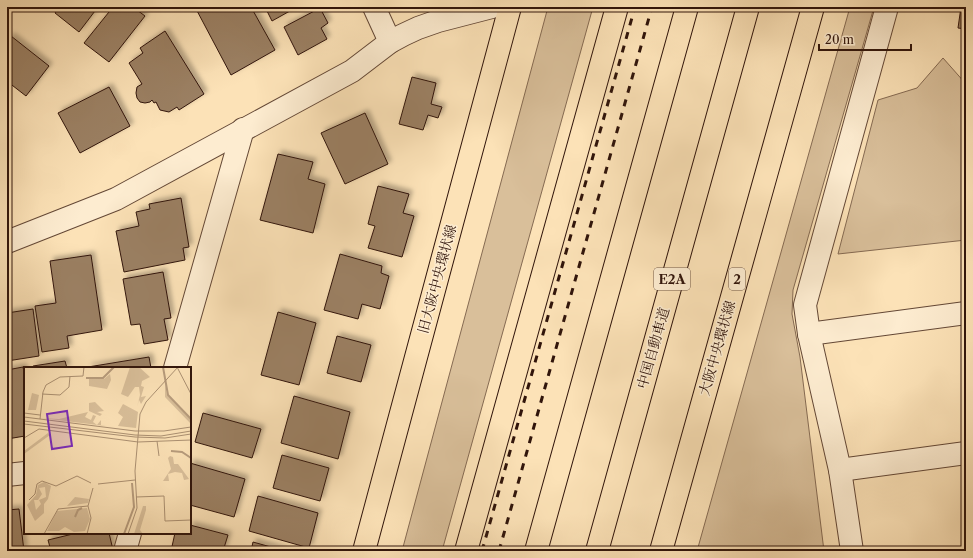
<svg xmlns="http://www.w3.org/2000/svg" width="973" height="558" viewBox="0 0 973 558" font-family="'Libre Caslon Text','Noto Serif JP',serif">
	<defs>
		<filter id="shadow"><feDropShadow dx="3.5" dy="-3.5" stdDeviation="2" flood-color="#0004"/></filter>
	</defs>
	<rect width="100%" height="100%" fill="#fce2b7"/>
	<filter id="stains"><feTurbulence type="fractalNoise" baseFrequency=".005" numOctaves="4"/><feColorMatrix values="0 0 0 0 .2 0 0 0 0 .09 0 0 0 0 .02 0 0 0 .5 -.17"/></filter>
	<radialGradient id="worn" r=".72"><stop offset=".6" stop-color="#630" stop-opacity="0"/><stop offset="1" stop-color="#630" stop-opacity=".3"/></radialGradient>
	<g fill="#d9bf9a" stroke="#856a52">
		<polygon points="548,7 593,7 442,551 402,551"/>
		<polygon points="850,7 874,7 793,290 792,314 800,357 824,551 697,551"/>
		<polygon points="943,58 966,84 966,240 838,254 878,100 917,88"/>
	</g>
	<g fill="#9b8064" stroke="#31150b" filter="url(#shadow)">
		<polygon points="59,7 98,7 79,32 55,13"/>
		<polygon points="113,7 133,7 145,16 109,62 84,43"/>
		<polygon points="195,7 251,7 275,50 231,75"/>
		<polygon points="265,7 297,7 272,21"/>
		<polygon points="961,7 966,7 966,29 958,28"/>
		<polygon points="320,8 328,23 321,28 327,39 298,55 284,27"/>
		<polygon points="165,31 204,94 179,110 177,107 169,112 160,110 156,102 154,103 152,100 150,102 145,103 140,102 137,98 136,93 137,87 142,84 129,63 143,53 140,48"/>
		<polygon points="11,36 49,66 26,96 8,82 7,84 7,41"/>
		<polygon points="412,77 436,83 431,104 442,107 438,118 428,115 423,130 399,124"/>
		<polygon points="109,87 130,126 80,153 58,113"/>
		<polygon points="365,113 388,164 345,184 321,133"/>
		<polygon points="278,154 313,162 308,179 325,184 313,233 260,220"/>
		<polygon points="378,186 409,194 403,213 414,216 402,257 368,248 375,226 368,224"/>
		<polygon points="181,198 189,247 183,248 185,260 124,272 116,231 139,226 136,212 150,209 149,204"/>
		<polygon points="340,254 382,266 381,273 389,276 380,309 362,304 358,319 324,310"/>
		<polygon points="91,255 102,330 67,336 69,348 42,352 35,306 56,303 50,261"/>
		<polygon points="163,272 171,318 164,319 168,340 144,344 140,324 131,325 123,279"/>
		<polygon points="33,309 39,356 7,361 7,313"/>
		<polygon points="278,312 316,323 299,385 261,375"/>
		<polygon points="337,336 371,345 361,382 327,373"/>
		<polygon points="149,357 151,368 88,368 88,367"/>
		<polygon points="65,361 67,368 33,368 33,366"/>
		<polygon points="23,367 25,377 25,436 7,439 7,370"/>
		<polygon points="294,396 350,412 338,459 281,443"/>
		<polygon points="203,413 261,429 252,458 195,442"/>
		<polygon points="282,455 329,468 320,501 273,488"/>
		<polygon points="190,463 245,479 234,517 190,505"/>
		<polygon points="258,496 318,513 309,548 249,531"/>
		<polygon points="19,509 24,551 7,551 7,510"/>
		<polygon points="190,525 228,535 223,551 171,551 175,533 190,533"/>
		<polygon points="77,533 109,533 113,550 109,551 51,551 48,540"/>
		<polygon points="253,542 285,551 251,551"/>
	</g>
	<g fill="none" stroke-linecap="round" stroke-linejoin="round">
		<defs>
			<g id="minor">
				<polyline points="374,7 390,42"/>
				<polyline points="7,242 116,199 352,71 390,42 403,35 418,28 438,21 492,7"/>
				<polyline points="809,334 966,313"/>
				<polyline points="175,368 243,129"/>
				<polyline points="840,470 966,453"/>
				<polyline points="7,475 25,473"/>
				<polyline points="125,551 130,533"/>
				<polyline points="852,551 840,470 809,334 805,305 887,7"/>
			</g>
			<g id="major">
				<polyline points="364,551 510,7"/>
				<polyline points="466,551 617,7"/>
				<polyline points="661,551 813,7"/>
			</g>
			<g id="highway">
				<polyline points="536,551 687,7"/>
				<polyline points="597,551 748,7"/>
			</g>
		</defs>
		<use href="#minor" stroke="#644836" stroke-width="24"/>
		<use href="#major" stroke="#31150b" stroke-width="24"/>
		<use href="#highway" stroke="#31150b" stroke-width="24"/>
		<use href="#minor" stroke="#fdecd0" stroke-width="22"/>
		<use href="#major" stroke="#fce2b7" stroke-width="22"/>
		<use href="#highway" stroke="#fce2b7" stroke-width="22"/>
		<g stroke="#31150b" stroke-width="3" stroke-dasharray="7 7" stroke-linecap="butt">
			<polyline points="482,551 635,7"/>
			<polyline points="499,551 652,7"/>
		</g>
	</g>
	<g text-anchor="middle" stroke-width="3" stroke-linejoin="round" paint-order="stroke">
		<g fill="#fdecd0" stroke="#6e5646" stroke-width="1">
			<rect x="654" y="268" width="36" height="22" rx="3"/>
			<rect x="729" y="268" width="16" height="22" rx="3"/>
		</g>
		<g font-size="13" font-weight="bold" fill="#31150b">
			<text x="672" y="284">E2A</text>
			<text x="737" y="284">2</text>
		</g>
		<g font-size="14" fill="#31150b" stroke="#fdecd0">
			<text transform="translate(437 279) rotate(-75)" y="5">旧大阪中央環状線</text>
			<text transform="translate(653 348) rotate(-74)" y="5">中国自動車道</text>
			<text transform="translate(717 348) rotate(-74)" y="5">大阪中央環状線</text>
		</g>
	</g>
	<g transform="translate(24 367)">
		<rect width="167" height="167" fill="#fce2b7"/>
		<path d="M106 0H115L126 10 118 14 117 19 120 20 117 30 122 29 117 37 115 33 113 40 116 28 115 20H111L104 30 97 27ZM86 7 87 13 83 22 65 19V11L80 12ZM141 16 143 28 167 53V57L141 30ZM8 26 15 28 12 43H4ZM71 35 80 44 73 45 78 47 76 49 65 44V36ZM99 37 114 45 112 61 94 59 99 50 94 46ZM64 45 61 50 67 53 69 48 72 49 69 55 73 58 77 53V58L82 59 17 51 35 52ZM24 66 26 68 0 87V84ZM146 89 149 90 150 97H154L165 112 160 113 158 106 151 105 144 107 145 114H139L147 102 144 91ZM20 115 27 119 24 132 20 137V146L11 154 3 138 12 128 14 118ZM21 120 22 130 15 133 17 137 12 143 10 133H14L18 127 15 121ZM51 130 65 132 64 136 43 139ZM119 139H122V143L116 163 119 167H110ZM63 141 66 152 61 164 50 165 41 160 35 164H23L33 144Z" fill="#d9bf9a" fill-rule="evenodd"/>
		<path fill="none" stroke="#b79c7d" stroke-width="2" d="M139 0 144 28 167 52M62 11H79L90 0M147 84 158 85 167 91M51 150 54 143 58 141M100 167 110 140 108 116"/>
		<path fill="none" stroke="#ab9072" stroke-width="1" d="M153 0 167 27M18 27 36 28 45 20 46 9M0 46 16 48M0 50 111 64H140L167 60M16 52 19 25 22 18 36 10 59 9 60 0M0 54 111 68 137 69 167 64M0 57 111 70 141 71 167 67M0 71 15 62 114 75 167 73M133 74 135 89M74 117 111 113M112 130 140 129 141 154 167 153M5 133 11 127 13 117 18 114 32 119 53 109 67 116M64 139 69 121M20 167 34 142 64 139M63 167 67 151 64 139M104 167 113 141 111 104 116 47 122 35 154 0"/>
		<path fill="#7b2cbf" fill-opacity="0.15" stroke="#7b2cbf" stroke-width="2" d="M43 44 48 79 28 82 23 47Z"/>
		<rect width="167" height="167" fill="none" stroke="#31150b" stroke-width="2"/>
	</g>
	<rect width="973" height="558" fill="none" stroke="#fce2b7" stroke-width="24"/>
	<rect x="8" y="8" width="957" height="542" fill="none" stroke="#31150b" stroke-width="2"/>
	<rect x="12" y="12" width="949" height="534" fill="none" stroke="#31150b"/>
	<path d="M819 44v6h92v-6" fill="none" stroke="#31150b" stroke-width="2"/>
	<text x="825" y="44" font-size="12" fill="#31150b" stroke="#fdecd0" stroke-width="3" paint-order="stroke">20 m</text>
	<rect width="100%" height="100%" filter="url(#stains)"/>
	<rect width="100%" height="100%" fill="url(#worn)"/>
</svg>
